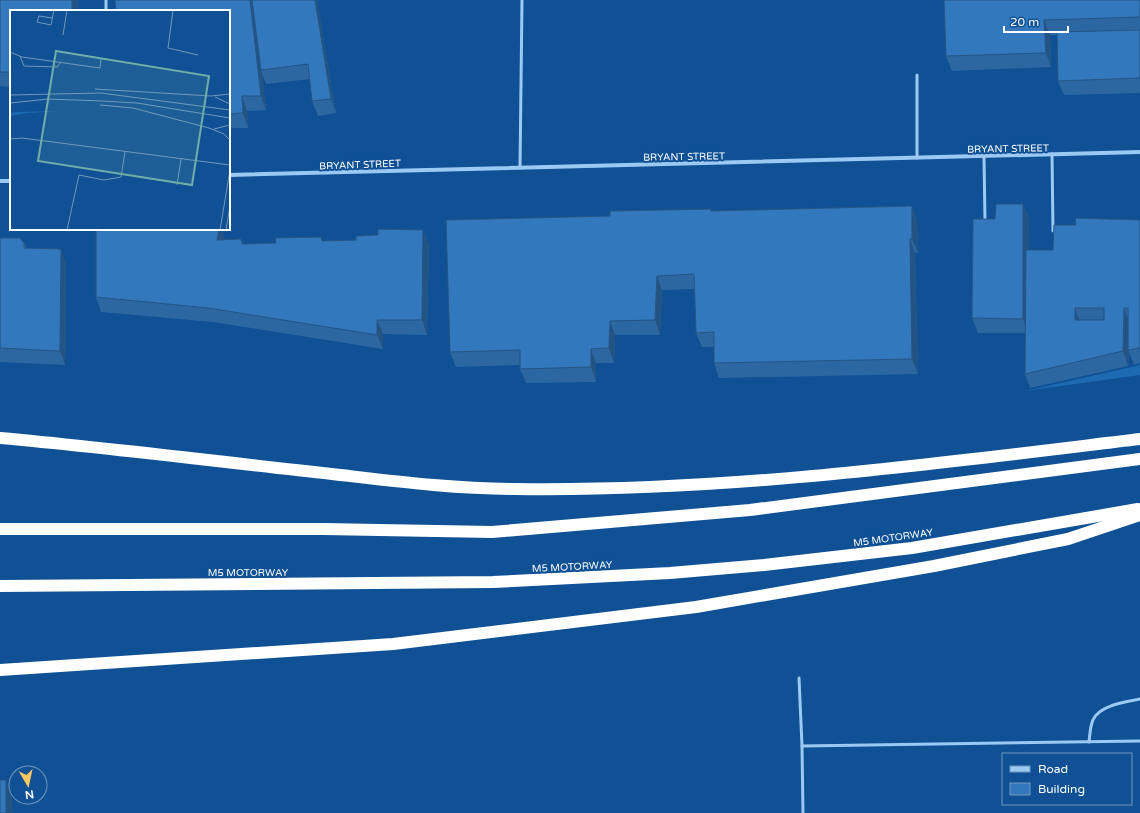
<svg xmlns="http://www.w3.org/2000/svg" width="1140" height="813" viewBox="0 0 1140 813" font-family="'Varela Round',sans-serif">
	<rect width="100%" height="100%" fill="#0f5194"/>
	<polygon fill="#1d69b2" points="1140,365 1140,375 1025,391"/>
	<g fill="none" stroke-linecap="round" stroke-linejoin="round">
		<g stroke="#9cc9f4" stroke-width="3">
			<polyline points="106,0 106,11"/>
			<polyline points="1052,154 1053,231"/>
			<polyline points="984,156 985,222"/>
			<polyline points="917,158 917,75"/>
			<polyline points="520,168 522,0"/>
			<polyline points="799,678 802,746"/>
			<path d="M1089 742C1090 735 1090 726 1093 720 1099 705 1126 702 1140 699"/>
			<polyline points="803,813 802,746 1140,741"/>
		</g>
		<g stroke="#9cc9f4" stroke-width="4">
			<polyline points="229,175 1140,152"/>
			<polyline points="0,181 11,181"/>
		</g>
		<g stroke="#fff" stroke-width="12">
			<path d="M0 438C111 448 221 462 332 474 393 481 454 489 515 489 725 492 933 464 1140 439"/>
			<polyline points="0,529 323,529 492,532 750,510 1140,459"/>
			<polyline points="0,586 493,582 670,573 764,565 912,548 1138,509"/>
			<polyline points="0,670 393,644 696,607 934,566 1068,539 1140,515"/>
		</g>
	</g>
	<g fill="#2c67a2">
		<polygon points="0,0 78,0 77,11 11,11 11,87 0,86"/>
		<polygon points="115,0 317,0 336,113 318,116 312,101 310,79 266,84 262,74 266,110 247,111 248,128 229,128 229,11"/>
		<polygon points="944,0 1140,0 1140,93 1064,95 1058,81 1057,35 1050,35 1051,67 952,71 946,56"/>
		<polygon points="1023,204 1029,219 1028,250 1053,250 1140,220 1140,363 1134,365 1129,352 1128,366 1030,388 1025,374 1025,333 978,333 972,318 995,219"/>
		<polygon points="912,206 917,221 918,253 915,253 918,374 719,378 714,363 714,347 702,347 696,333 695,289 662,290 660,335 615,335 614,363 596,363 596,382 526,383 520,369 520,365 456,367 450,352 711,211"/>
		<polygon points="96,229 221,229 224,240 241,239 243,244 276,243 321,237 323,241 429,244 427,335 383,334 383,349 213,322 101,312 96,297"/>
		<polygon points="0,238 24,243 26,248 66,263 65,365 0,362"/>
	</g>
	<g fill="#245484">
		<polygon points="72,0 78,0 77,11 72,11"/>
		<polygon points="250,0 254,0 261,70 262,74 266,110 261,96"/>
		<polygon points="315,0 317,0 336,113 331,99"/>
		<polygon points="1044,20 1050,35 1051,67 1046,53"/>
		<polygon points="242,96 247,111 248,128 243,113"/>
		<polygon points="1023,204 1029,219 1028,333 1023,319"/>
		<polygon points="912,206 917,221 918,253 912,239"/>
		<polygon points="219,229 221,229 225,239 223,254 217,240"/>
		<polygon points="423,230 429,244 427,335 422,320"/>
		<polygon points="910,239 915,253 918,374 912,359"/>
		<polygon points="61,249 66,263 65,365 60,351"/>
		<polygon points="657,276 662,290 660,335 655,320"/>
		<polygon points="1075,308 1080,323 1075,320"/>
		<polygon points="1124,308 1130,323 1128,366 1123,351"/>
		<polygon points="377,320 383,334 383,349 377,335"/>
		<polygon points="610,321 615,335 614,363 609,348"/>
		<polygon points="591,349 596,363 596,382 591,367"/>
		<polygon points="6,780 12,798 13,813 6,813"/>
	</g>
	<g fill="#3378bc" stroke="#245484" fill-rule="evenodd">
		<polygon points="0,0 72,0 72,11 11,11 11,72 0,72"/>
		<polygon points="115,0 250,0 261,96 242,96 243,113 229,114 229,11 116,11"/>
		<polygon points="252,0 315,0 331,99 312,101 308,64 261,70"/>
		<polygon points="944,0 1140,0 1140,17 1044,20 1046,53 946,56"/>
		<polygon points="1140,30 1140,78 1058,81 1057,32"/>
		<polygon points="996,204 1023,204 1023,319 972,318 973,219 995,219"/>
		<polygon points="912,206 912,239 910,239 912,359 714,363 714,332 696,333 694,274 657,276 655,320 610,321 609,348 591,349 591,367 520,369 520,350 450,352 446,220 610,216 610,211 711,209 711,211"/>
		<path d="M1075 218 1140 220V348L1128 350V308H1124L1123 351 1025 374 1026 250H1053L1054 225H1076ZM1075 308H1104V320H1075Z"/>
		<polygon points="96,229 219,229 217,240 241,239 242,244 276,243 275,238 321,237 322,241 356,240 356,236 378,235 378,229 423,230 422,320 377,320 377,335 208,308 96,297"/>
		<polygon points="0,238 20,238 24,243 24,248 61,249 60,351 0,348"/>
		<rect x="0" y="780" width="6" height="33"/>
	</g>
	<g text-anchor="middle" stroke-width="4" stroke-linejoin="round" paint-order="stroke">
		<g font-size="10" fill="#fff" stroke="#0f5194">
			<text transform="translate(1008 148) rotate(-1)" y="4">BRYANT STREET</text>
			<text transform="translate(684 156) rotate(-1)" y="4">BRYANT STREET</text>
			<text transform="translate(360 164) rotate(-2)" y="4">BRYANT STREET</text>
			<text transform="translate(893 537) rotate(-8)" y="4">M5 MOTORWAY</text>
			<text transform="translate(572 566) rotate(-3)" y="4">M5 MOTORWAY</text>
			<text x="248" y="576">M5 MOTORWAY</text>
		</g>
	</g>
	<g transform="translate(10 10)">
		<rect width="220" height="220" fill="#0f5194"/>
		<path d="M52 101 17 103 0 106V103L7 102Z" fill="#1d69b2"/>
		<path fill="none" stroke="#6f97bf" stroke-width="1" d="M163 0 158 38 188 45M42 8 29 6 27 12 41 15 44 0M53 25 57 0M0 42 12 47 90 58 91 48M10 46 14 56 47 57 51 52M85 79 201 86 220 84M0 85 91 83 220 100M205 87 220 94M0 93 38 89 92 91 127 93 220 108M90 95 123 98 199 118 214 124 220 130M204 119 220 115M0 129 12 128 220 155M167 175 171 149M57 220 69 165 94 170 111 167 115 142M210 220 220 160M216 220 220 196"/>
		<path fill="#6fada8" fill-opacity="0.15" stroke="#6fada8" stroke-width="2" d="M46 41 199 66 182 175 28 151Z"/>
		<rect width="220" height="220" fill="none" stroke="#fff" stroke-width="2"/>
	</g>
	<rect x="1002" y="753" width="130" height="52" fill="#0f5194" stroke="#6f97bf"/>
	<rect x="1010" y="766" width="20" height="6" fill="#9cc9f4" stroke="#6f97bf"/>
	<text x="1038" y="773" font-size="12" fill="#ffffff">Road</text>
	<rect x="1010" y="783" width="20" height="12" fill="#3378bc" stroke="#6f97bf"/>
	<text x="1038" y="793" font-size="12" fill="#ffffff">Building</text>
	<g transform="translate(28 785) rotate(171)"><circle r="19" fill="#0f5194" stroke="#6f97bf"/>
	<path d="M0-3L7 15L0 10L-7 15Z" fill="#ffc75f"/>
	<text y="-6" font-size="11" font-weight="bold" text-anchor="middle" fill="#ffffff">N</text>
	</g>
	<path d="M1004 26v6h64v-6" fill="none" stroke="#ffffff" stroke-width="2"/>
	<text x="1010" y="26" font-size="12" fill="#ffffff" stroke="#0f5194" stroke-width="3" paint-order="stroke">20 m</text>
</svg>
